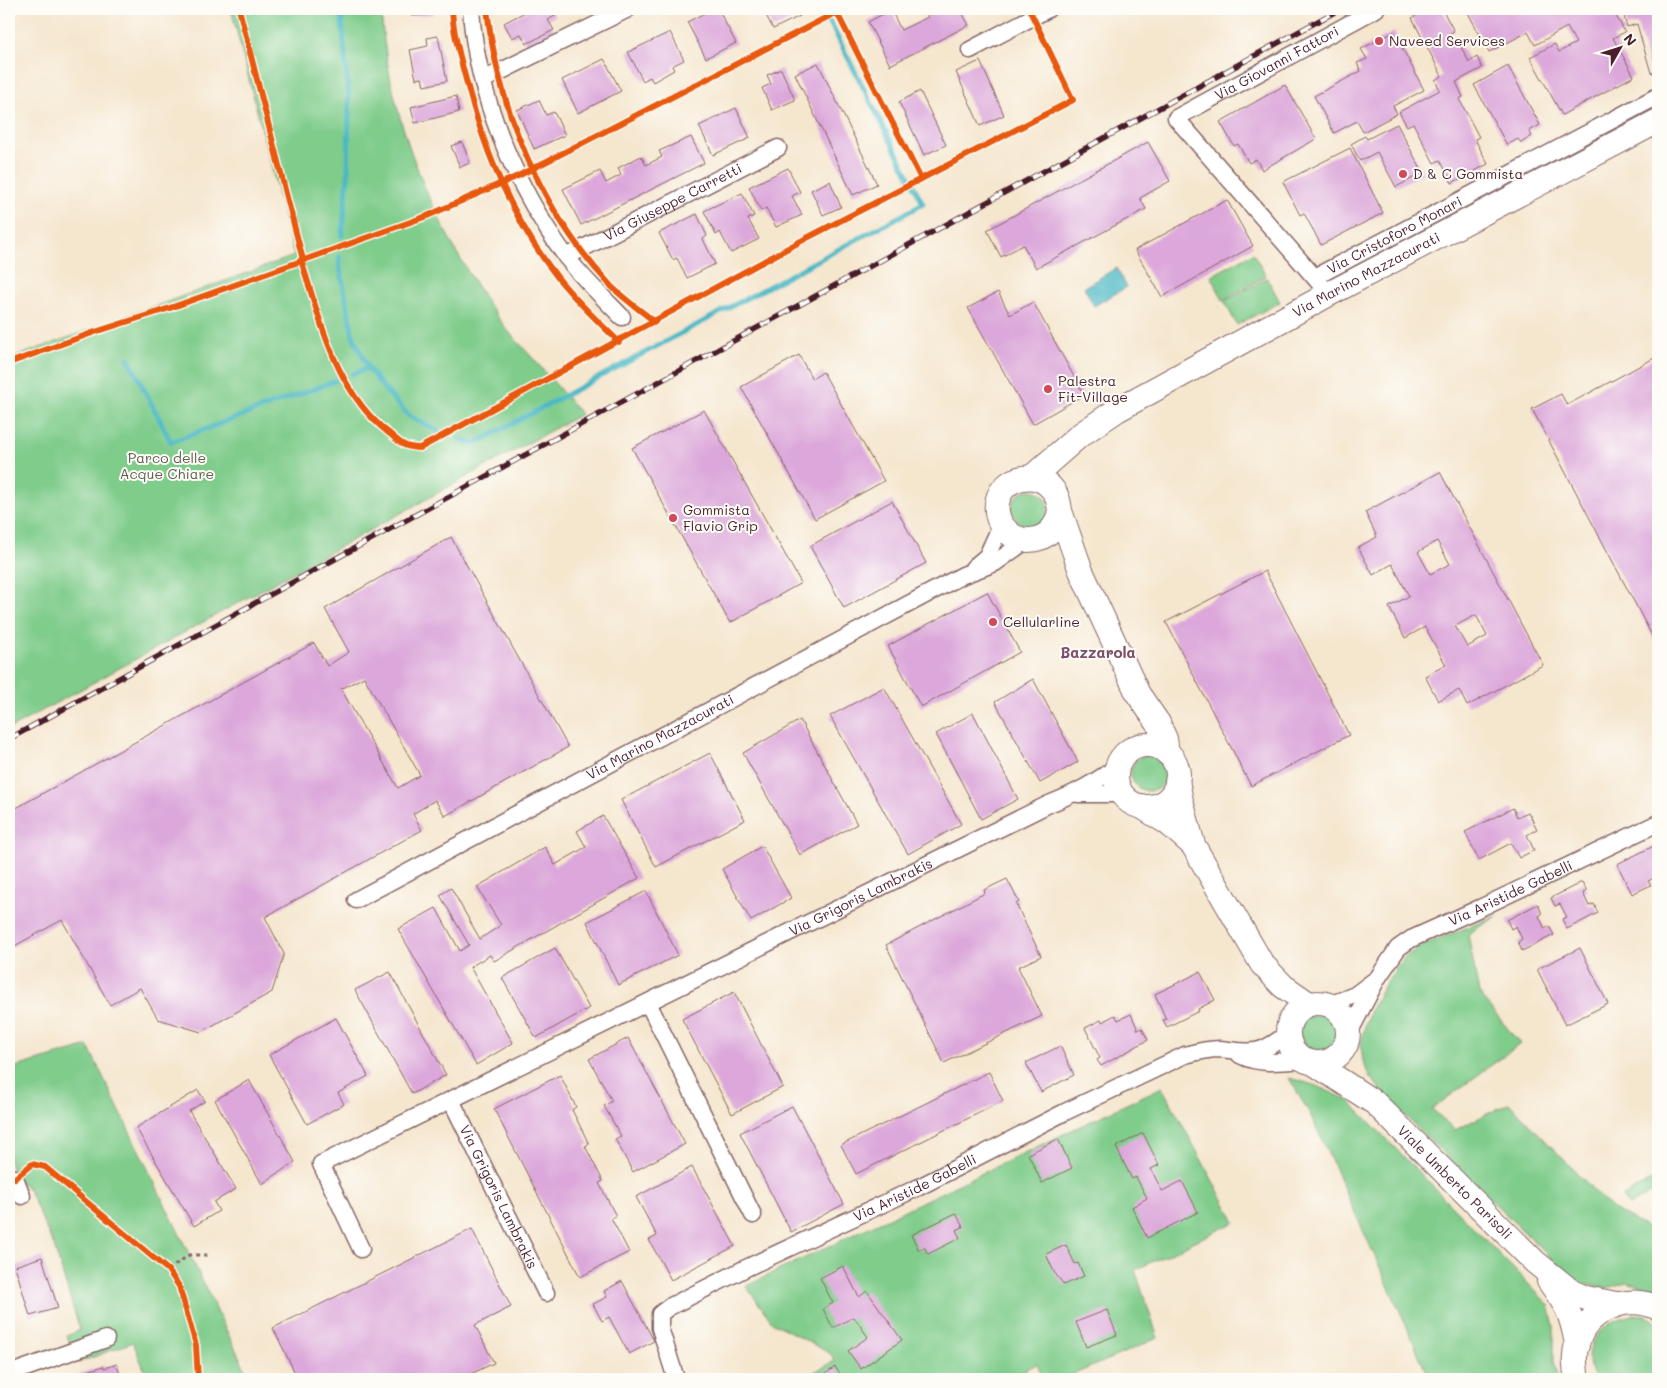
<svg xmlns="http://www.w3.org/2000/svg" width="1667" height="1388" viewBox="0 0 1667 1388" font-family="Mali,sans-serif">
	<rect width="100%" height="100%" fill="#fdfcf7"/>
	<filter id="ink" filterUnits="userSpaceOnUse"><feTurbulence type="fractalNoise" baseFrequency=".02" numOctaves="2"/><feDisplacementMap in="SourceGraphic" scale="10" xChannelSelector="R" yChannelSelector="G"/><feConvolveMatrix kernelMatrix="1 2 1 2 8 2 1 2 1" color-interpolation-filters="sRGB"/></filter>
	<filter id="wash" filterUnits="userSpaceOnUse"><feTurbulence type="fractalNoise" baseFrequency=".0096" numOctaves="4" result="noise"/><feDisplacementMap in="SourceGraphic" scale="20" xChannelSelector="R" yChannelSelector="G"/><feGaussianBlur stdDeviation="1.12" result="paint"/><feColorMatrix in="noise" values="0 0 0 0 0 0 0 0 0 0 0 0 0 0 0 0 0 1.4 0 .05"/><feComposite in="paint" operator="in"/></filter>
	<g filter="url(#wash)">
		<rect width="100%" height="100%" fill="#f5e6ce"/>
		<g fill="#7fcc8b" stroke="#64765b">
			<path d="M231 9H381C388 121 436 232 502 323 510 334 520 344 529 354 547 374 564 394 581 414L9 729V359L294 256Z"/>
			<polygon points="1253,253 1266,276 1223,300 1211,276"/>
			<polygon points="1267,278 1280,302 1237,325 1224,301"/>
			<circle cx="1030" cy="508" r="18"/>
			<circle cx="1149" cy="773" r="18"/>
			<polygon points="1499,915 1468,934 1479,993 1520,1044 1432,1109 1455,1130 1509,1103 1611,1208 1658,1234 1658,1290 1626,1282 1608,1288 1589,1285 1578,1283 1565,1272 1392,1103 1369,1076 1363,1061 1361,1047 1363,1033 1369,1013 1387,981 1404,958 1420,946"/>
			<circle cx="1318" cy="1033" r="18"/>
			<polygon points="88,1046 250,1379 148,1379 133,1342 78,1363 67,1336 80,1330 54,1246 28,1188 15,1178 9,1162 9,1112 17,1110 9,1069"/>
			<polygon points="1289,1078 1314,1085 1348,1100 1549,1305 1554,1326 1554,1361 1559,1379 1429,1379 1407,1327 1311,1116"/>
			<polygon points="1162,1087 1235,1222 1135,1270 1158,1338 1063,1379 1043,1379 1037,1364 1006,1379 801,1379 835,1361 831,1354 772,1322 746,1286"/>
			<polygon points="1658,1176 1658,1188 1629,1206 1622,1197"/>
			<path d="M1632 1315 1646 1316 1658 1322V1379H1594C1579 1346 1600 1322 1632 1315Z"/>
		</g>
		<polygon fill="#4ab8c5" stroke="#4a6c78" points="1116,268 1127,287 1094,306 1084,287"/>
		<g fill="none" stroke-linecap="round" stroke-linejoin="round">
			<g stroke="#4ab8c5" stroke-width="5">
				<polyline points="341,9 349,100 348,177 342,236"/>
				<polyline points="340,257 339,262 353,336 368,368"/>
				<polyline points="128,358 171,442 335,381"/>
				<polyline points="353,374 368,368 385,390 409,416 438,431"/>
				<polyline points="460,439 474,444 923,204 823,9"/>
			</g>
		</g>
		<g id="blocks">
			<g fill="#dca7da" fill-rule="evenodd">
				<polygon points="412,9 434,9 434,14 412,16"/>
				<polygon points="528,9 551,9 555,16 548,20 554,30 526,44 521,34 512,38 504,23 529,10"/>
				<polygon points="713,9 718,9 736,43 706,58 687,22"/>
				<polygon points="763,9 796,9 800,16 773,29"/>
				<polygon points="924,9 960,9 969,25 890,65 868,22 891,10 901,30 928,17"/>
				<polygon points="1429,9 1442,9 1454,31 1449,34 1455,45 1459,43 1469,62 1477,57 1482,68 1456,82 1463,97 1459,99 1479,137 1475,139 1488,164 1452,183 1440,160 1434,163 1413,123 1407,126 1399,112 1440,90 1435,80 1442,76 1412,18"/>
				<polygon points="1466,9 1612,9 1625,32 1613,38 1634,76 1562,115 1530,57 1555,44 1559,52 1576,43 1567,27 1535,45 1528,32 1489,52"/>
				<polygon points="1622,9 1658,9 1658,71 1651,73 1637,24 1627,27"/>
				<polygon points="670,32 684,60 672,66 674,70 653,82 650,77 643,81 628,52"/>
				<polygon points="1394,32 1424,90 1393,106 1397,114 1363,132 1357,121 1334,133 1314,96 1361,71 1357,63 1367,59 1361,49"/>
				<polygon points="438,36 447,81 424,86 422,78 416,79 410,50 428,46 427,38"/>
				<polygon points="604,59 621,91 578,113 562,80"/>
				<polygon points="980,61 1004,115 980,126 956,72"/>
				<polygon points="818,63 877,184 853,195 795,74"/>
				<polygon points="1508,66 1540,125 1529,131 1532,136 1521,143 1518,139 1507,145 1474,85"/>
				<polygon points="781,69 795,100 772,110 762,88 771,84 767,75"/>
				<polygon points="1285,85 1316,139 1262,170 1256,159 1249,163 1238,144 1234,146 1220,122"/>
				<polygon points="920,91 946,145 924,155 899,102"/>
				<polygon points="456,96 459,112 415,123 411,107"/>
				<polygon points="539,100 546,115 554,112 565,135 534,149 517,110"/>
				<polygon points="736,108 750,138 713,155 699,126"/>
				<polygon points="1397,124 1423,173 1396,187 1377,152 1360,161 1351,144 1365,136 1367,139"/>
				<polygon points="691,137 704,163 581,225 563,189 600,171 606,183 621,175 618,168 641,156 646,165 662,157 659,151"/>
				<polygon points="462,142 470,163 460,167 451,146"/>
				<polygon points="1148,142 1170,181 1140,198 1146,209 1036,268 1023,245 1001,257 987,230"/>
				<polygon points="1350,148 1383,213 1321,245 1304,213 1300,215 1283,182"/>
				<polygon points="788,168 800,192 792,196 802,215 776,227 766,208 761,211 749,187"/>
				<polygon points="830,181 841,207 823,215 811,190"/>
				<polygon points="742,193 754,216 748,219 759,239 731,253 720,232 716,235 704,211"/>
				<polygon points="1227,200 1253,246 1162,297 1135,250"/>
				<polygon points="697,214 707,236 703,239 715,264 687,278 677,258 673,260 659,233"/>
				<polygon points="998,292 1010,315 1033,302 1084,395 1033,424 968,308"/>
				<polygon points="799,355 812,379 823,372 884,481 815,519 741,387"/>
				<polygon points="1658,356 1658,647 1532,409 1561,394 1567,405"/>
				<polygon points="704,410 801,583 730,623 632,448"/>
				<path d="M1440 472 1543 665 1467 706 1459 690 1438 701 1425 676 1446 665 1425 627 1405 638 1389 607 1409 596 1392 564 1373 575 1358 547 1377 537 1365 512ZM1437 541 1450 564 1430 574 1418 552ZM1476 615 1487 636 1467 647 1455 626Z"/>
				<polygon points="892,501 926,563 844,608 810,546"/>
				<path d="M451 537 568 747 445 816 435 800 413 814 422 830 265 917 284 954 272 992 201 1032 158 1019 140 988 110 1005 62 920 9 949V812L314 643 327 666 349 652 325 609ZM364 677 420 775 398 788 341 689Z"/>
				<polygon points="1265,571 1349,735 1251,786 1166,622"/>
				<polygon points="987,592 1020,652 921,707 888,646"/>
				<polygon points="1033,679 1078,762 1040,783 995,702"/>
				<polygon points="884,687 961,824 908,854 830,716"/>
				<polygon points="973,713 1018,799 981,819 936,734"/>
				<polygon points="800,720 857,824 800,855 743,753"/>
				<polygon points="710,753 745,820 656,867 621,800"/>
				<polygon points="1513,808 1517,817 1528,812 1537,829 1527,835 1534,850 1519,858 1511,843 1479,860 1465,832"/>
				<polygon points="603,816 639,878 494,961 490,955 470,967 513,1043 476,1065 398,929 436,908 460,951 469,945 440,895 451,888 480,939 501,925 477,887 545,847 555,865 586,847 577,831"/>
				<polygon points="1658,844 1658,876 1648,881 1651,885 1632,894 1617,864"/>
				<polygon points="762,846 791,898 751,921 722,869"/>
				<polygon points="1007,879 1019,902 1016,904 1041,956 1018,967 1042,1016 944,1063 886,945 985,893 984,890"/>
				<polygon points="1582,882 1587,891 1583,893 1589,906 1594,904 1598,913 1567,929 1562,919 1567,917 1560,904 1555,906 1551,898"/>
				<polygon points="646,891 678,955 618,985 587,922"/>
				<polygon points="1538,904 1542,914 1539,916 1545,929 1549,926 1554,935 1522,951 1518,942 1522,939 1516,926 1511,929 1507,920"/>
				<polygon points="555,948 589,1008 536,1038 502,978"/>
				<polygon points="1580,948 1608,1004 1565,1025 1537,969"/>
				<polygon points="390,972 446,1075 412,1094 355,990"/>
				<polygon points="1200,972 1215,1000 1198,1009 1199,1011 1167,1027 1163,1020 1166,1019 1155,994"/>
				<polygon points="734,992 783,1087 732,1114 682,1019"/>
				<polygon points="1131,1014 1138,1030 1142,1028 1148,1040 1101,1066 1097,1060 1100,1058 1085,1028 1101,1020 1102,1022 1115,1015 1118,1020"/>
				<polygon points="336,1018 368,1076 338,1093 344,1104 307,1124 269,1055"/>
				<polygon points="628,1038 685,1144 633,1172 615,1139 621,1136 604,1106 612,1101 589,1059"/>
				<polygon points="1060,1046 1074,1075 1041,1092 1026,1063"/>
				<polygon points="989,1072 1003,1101 856,1174 841,1145"/>
				<polygon points="560,1075 576,1107 572,1110 589,1144 585,1146 603,1181 599,1183 616,1216 611,1218 629,1252 580,1277 494,1109"/>
				<polygon points="249,1080 295,1162 262,1184 215,1100"/>
				<polygon points="198,1090 205,1101 189,1111 236,1189 214,1202 219,1211 194,1226 136,1128"/>
				<polygon points="792,1106 844,1204 791,1232 740,1133"/>
				<polygon points="1143,1133 1159,1165 1151,1169 1162,1191 1182,1181 1198,1212 1147,1238 1132,1207 1147,1198 1136,1177 1132,1179 1116,1147"/>
				<polygon points="1058,1139 1072,1168 1042,1183 1028,1154"/>
				<polygon points="692,1167 735,1246 671,1280 649,1240 657,1236 636,1197"/>
				<polygon points="956,1213 963,1227 956,1230 960,1238 928,1254 924,1247 919,1250 911,1235"/>
				<polygon points="472,1229 511,1307 475,1325 494,1363 460,1379 298,1379 273,1328"/>
				<polygon points="1066,1245 1075,1264 1078,1263 1084,1276 1064,1285 1054,1272 1046,1254"/>
				<polygon points="42,1257 58,1308 30,1316 15,1266"/>
				<polygon points="843,1266 859,1297 867,1291 902,1340 861,1369 848,1351 868,1337 854,1317 833,1328 823,1309 833,1303 820,1278"/>
				<polygon points="622,1281 654,1341 629,1354 609,1317 602,1321 593,1304 607,1297 604,1291"/>
				<polygon points="1107,1310 1117,1335 1086,1347 1076,1322"/>
				<polygon points="117,1364 121,1379 81,1379 79,1374 103,1366 104,1368"/>
				<polygon points="835,1367 844,1379 821,1379 820,1378"/>
			</g>
		</g>
	</g>
	<g filter="url(#ink)">
		<use href="#blocks" fill-opacity="0" stroke="#866564" stroke-width="1"/>
		<g fill="none" stroke-linecap="round" stroke-linejoin="round">
			<defs>
				<g id="street">
					<path d="M471 9C476 94 515 186 565 255 580 276 604 298 622 317"/>
					<polyline points="970,50 1048,9"/>
					<polyline points="483,80 628,9"/>
					<path id="s1" d="M566 257 778 148"/>
					<path id="s2" d="M1315 277 1658 96"/>
					<path id="s3" d="M1329 294 1176 118 1376 9"/>
					<polyline points="973,568 987,556 1001,525"/>
					<polyline points="1078,794 1121,794"/>
					<path id="s4" d="M356 900 841 640 963 575 995 563 1027 540"/>
					<polyline points="648,1003 753,1215"/>
					<polyline points="1329,1005 1355,995 1375,980"/>
					<path id="s5" d="M1348 1035 1377 979 1398 948 1411 939 1480 908 1658 823"/>
					<path d="M1240 1055C1258 1065 1282 1062 1303 1060"/>
					<path id="s6" d="M451 1100 546 1293"/>
					<polyline points="9,1180 15,1178 22,1196"/>
					<path id="s7" d="M361 1249 321 1164 1049 804C1077 793 1094 783 1118 766"/>
					<polyline points="9,1374 106,1339"/>
					<path id="s8" d="M676 1379 660 1328V1314L669 1307 746 1268 919 1187 1065 1112 1185 1055C1196 1052 1208 1049 1220 1049 1232 1050 1243 1053 1256 1051 1268 1049 1277 1041 1287 1034"/>
				</g>
				<g id="secondary">
					<path id="s9" d="M1032 477 1080 435 1117 410 1329 294 1658 121"/>
					<path d="M1060 511C1058 518 1057 524 1052 529 1042 542 1020 544 1008 532 1002 527 998 520 997 512 992 472 1056 461 1060 511L1081 571 1138 694 1158 723 1165 739 1167 753"/>
					<circle cx="1147" cy="776" r="31"/>
					<polyline points="1177,781 1181,801 1193,845 1262,964 1283,986 1309,1004"/>
					<polyline points="1141,806 1168,823 1193,845"/>
					<circle cx="1318" cy="1033" r="30"/>
					<path id="s10" d="M1315 1064 1375 1103 1535 1262 1572 1292 1586 1298 1616 1304"/>
					<path d="M1549 1281C1567 1306 1572 1314 1577 1345"/>
					<path d="M1577 1379C1575 1368 1573 1356 1577 1344 1586 1310 1627 1293 1658 1308"/>
				</g>
			</defs>
			<use href="#street" stroke="#866564" stroke-width="19"/>
			<use href="#secondary" stroke="#866564" stroke-width="26"/>
			<polyline stroke="#866564" stroke-width="3" stroke-dasharray="4 4" stroke-linecap="butt" points="168,1270 189,1255 208,1255"/>
			<use href="#street" stroke="#fff" stroke-width="16"/>
			<use href="#secondary" stroke="#fff" stroke-width="24"/>
			<defs>
				<polyline id="rail" points="9,739 324,565 1340,9"/>
			</defs>
			<use href="#rail" stroke="#4a1f2b" stroke-width="5.5"/>
			<use href="#rail" stroke="#fdfcf7" stroke-width="4" stroke-dasharray="11" stroke-linecap="butt"/>
			<defs>
				<g id="cycleway">
					<polyline points="239,9 303,260"/>
					<path d="M452 9C453 32 460 57 466 80 484 150 513 221 558 278 576 301 598 321 619 342"/>
					<path d="M487 9C498 109 541 211 611 286 624 299 640 310 655 322"/>
					<polyline points="921,179 1073,100 1029,9"/>
					<path d="M301 260C321 322 336 393 390 434 402 444 403 447 420 448L803 240 921 179 835 9"/>
					<polyline points="9,363 92,333 170,308 427,216 518,176 843,9"/>
					<polyline points="15,1178 32,1164 45,1167 168,1270 179,1286 196,1345 198,1379"/>
				</g>
			</defs>
			<use href="#cycleway" stroke="#fdfcf7" stroke-width="9"/>
			<use href="#cycleway" stroke="#e8590c" stroke-width="6"/>
		</g>
	</g>
	<g fill="#d1495b" stroke="#fdfcf7" stroke-width="2">
		<circle cx="1379" cy="41" r="5"/>
		<circle cx="1403" cy="174" r="5"/>
		<circle cx="1048" cy="389" r="5"/>
		<circle cx="673" cy="518" r="5"/>
		<circle cx="993" cy="622" r="5"/>
	</g>
	<g text-anchor="middle" stroke-width="4" stroke-linejoin="round" paint-order="stroke">
		<g font-size="14" fill="#4a1f2b" stroke="#fdfcf7" text-anchor="start">
			<text x="1389" y="46">Naveed Services</text>
			<text x="1413" y="179">D &amp; C Gommista</text>
			<text x="1058" y="386">Palestra<tspan x="1058" dy="16">Fit-Village</tspan></text>
			<text x="683" y="515">Gommista<tspan x="683" dy="16">Flavio Grip</tspan></text>
			<text x="1003" y="627">Cellularline</text>
		</g>
		<g font-size="14" fill="#4a1f2b" stroke="#fdfcf7">
			<text dy="5" stroke="none"><textPath href="#s3" startOffset="348">Via Giovanni Fattori</textPath></text>
			<text dy="5" stroke="none"><textPath href="#s1" startOffset="120">Via Giuseppe Carretti</textPath></text>
			<text dy="5" stroke="none"><textPath href="#s2" startOffset="90">Via Cristoforo Monari</textPath></text>
			<text dy="5" stroke="none"><textPath href="#s9" startOffset="392">Via Marino Mazzacurati</textPath></text>
			<text dy="5" stroke="none"><textPath href="#s4" startOffset="345">Via Marino Mazzacurati</textPath></text>
			<text dy="5" stroke="none"><textPath href="#s5" startOffset="226">Via Aristide Gabelli</textPath></text>
			<text dy="5" stroke="none"><textPath href="#s7" startOffset="696">Via Grigoris Lambrakis</textPath></text>
			<text dy="5" stroke="none"><textPath href="#s10" startOffset="184">Viale Umberto Parisoli</textPath></text>
			<text dy="5" stroke="none"><textPath href="#s8" startOffset="352">Via Aristide Gabelli</textPath></text>
			<text dy="5" stroke="none"><textPath href="#s6" startOffset="108">Via Grigoris Lambrakis</textPath></text>
		</g>
		<g font-size="14" fill="#5d5c4d" stroke="#fdfcf7">
			<text x="167" y="463">Parco delle<tspan x="167" dy="16">Acque Chiare</tspan></text>
		</g>
		<g font-size="15" font-weight="bold" fill="#7d4f68" stroke="#fdfcf7">
			<text x="1098" y="658">Bazzarola</text>
		</g>
	</g>
	<rect width="1667" height="1388" fill="none" stroke="#fdfcf7" stroke-width="30"/>
	<g transform="translate(1620 48) rotate(51)" stroke="#fdfcf7" stroke-width="4" paint-order="stroke">
	<path d="M0-4L9 19L0 12L-9 19Z" fill="#4a1f2b"/>
	<text y="-8" font-size="14" font-weight="bold" text-anchor="middle" fill="#4a1f2b">N</text>
	</g>
</svg>
